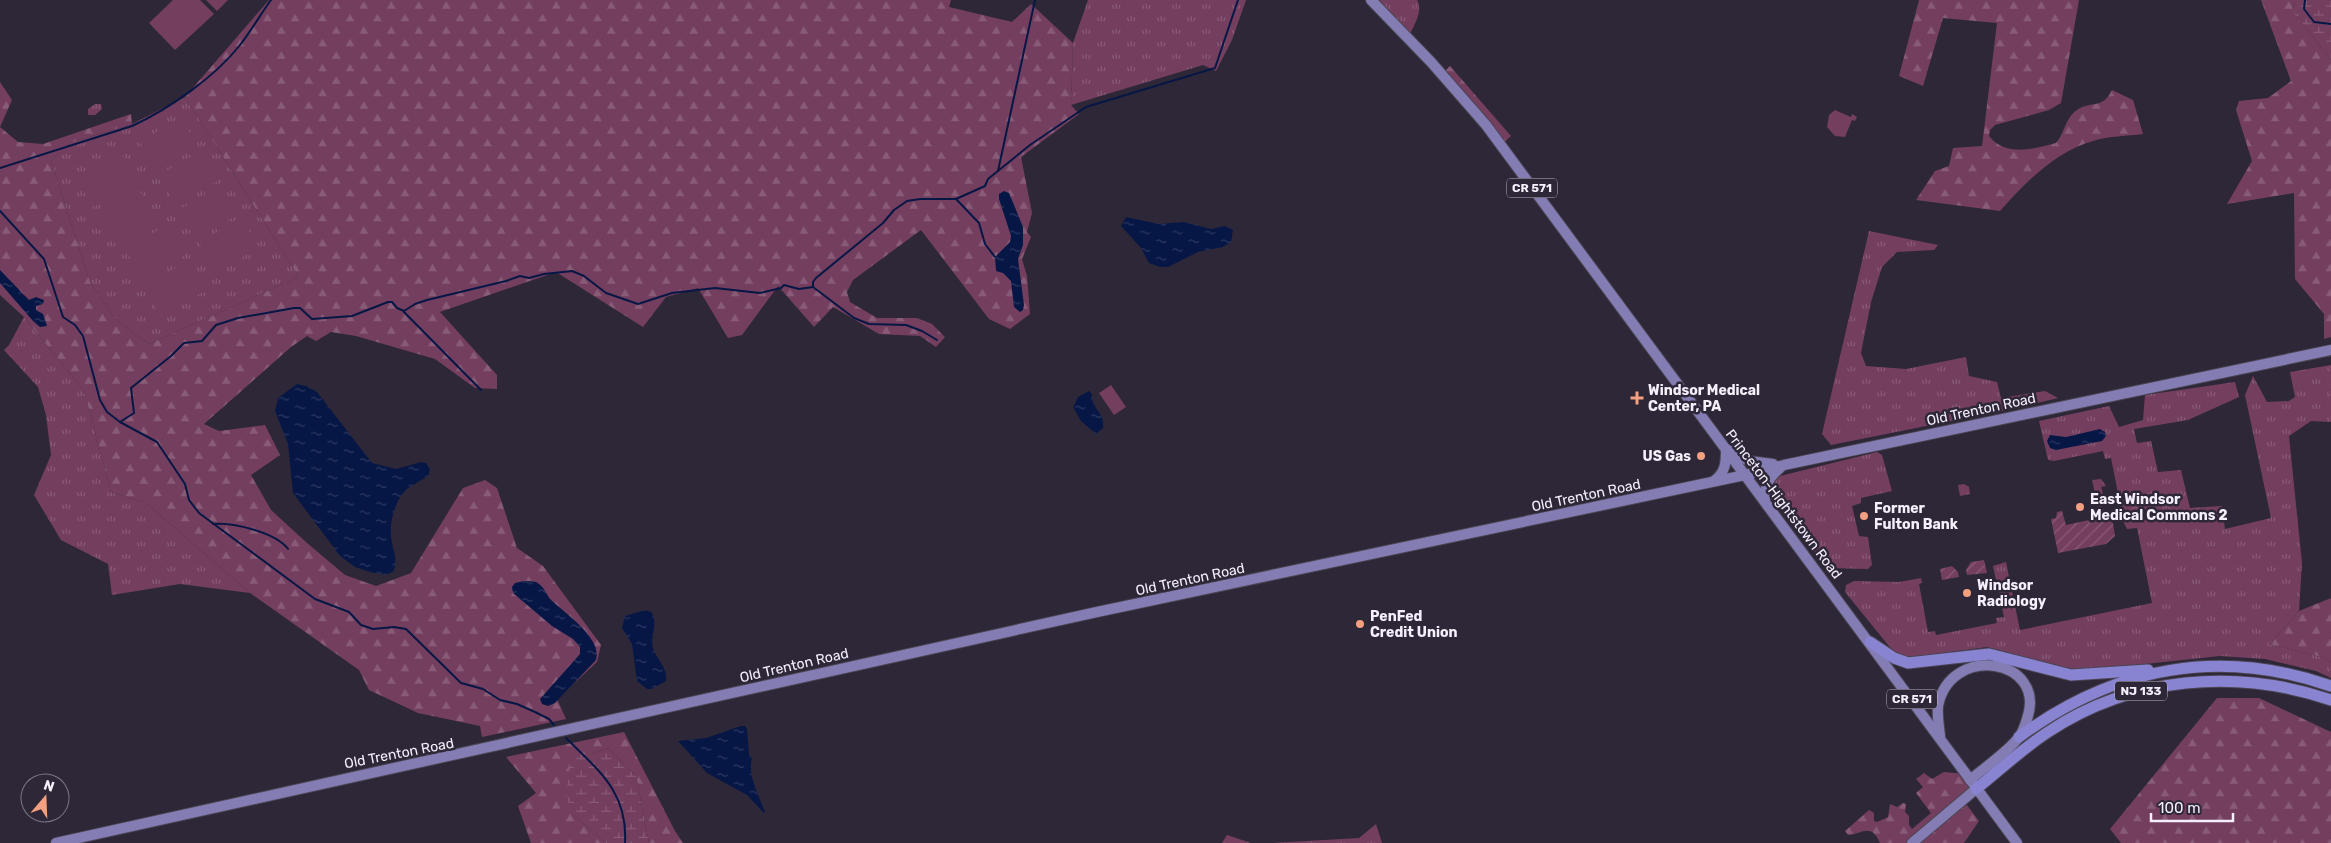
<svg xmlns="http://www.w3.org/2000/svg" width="2331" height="843" viewBox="0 0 2331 843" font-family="Rubik,sans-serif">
	<defs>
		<pattern id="grass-tufts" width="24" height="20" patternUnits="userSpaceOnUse" patternTransform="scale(1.25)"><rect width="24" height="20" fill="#743f5f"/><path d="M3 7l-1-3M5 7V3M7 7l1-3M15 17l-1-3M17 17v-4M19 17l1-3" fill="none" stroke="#885b77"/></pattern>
		<pattern id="forest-firs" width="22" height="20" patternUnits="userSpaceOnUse" patternTransform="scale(1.25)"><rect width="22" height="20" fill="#743f5f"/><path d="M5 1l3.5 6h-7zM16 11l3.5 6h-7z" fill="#885b77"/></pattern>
		<pattern id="wetland-marsh" width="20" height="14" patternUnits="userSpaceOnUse" patternTransform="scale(1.25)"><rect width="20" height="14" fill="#743f5f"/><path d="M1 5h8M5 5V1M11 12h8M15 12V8" fill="none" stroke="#885b77"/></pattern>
		<pattern id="garden-furrows" width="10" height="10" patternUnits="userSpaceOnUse" patternTransform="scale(1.25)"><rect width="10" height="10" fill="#743f5f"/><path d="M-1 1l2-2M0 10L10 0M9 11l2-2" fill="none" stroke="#885b77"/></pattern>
		<pattern id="water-ripples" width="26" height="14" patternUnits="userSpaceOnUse" patternTransform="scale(1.25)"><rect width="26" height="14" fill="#071745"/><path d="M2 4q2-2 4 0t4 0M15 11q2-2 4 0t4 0" fill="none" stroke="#2c3961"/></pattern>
	</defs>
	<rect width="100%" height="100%" fill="#2e2737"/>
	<g fill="url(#grass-tufts)">
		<polygon points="1088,0 1246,0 1232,40 1216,71 1203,65 1071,105 1073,43"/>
		<path d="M1373 0H1417C1424 11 1413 27 1408 38Z"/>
		<polygon points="185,97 299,277 149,344 115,319 90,282 51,161 70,143 132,124"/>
		<polygon points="95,104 101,104 102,109 95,115 88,115 88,109"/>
		<polygon points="1869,231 1938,245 1934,250 1897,252 1882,267 1871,302 1861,353 1866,366 1906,369 1966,357 1969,376 1997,382 2001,398 2045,391 2058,398 2016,408 1831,445 1822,434"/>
		<polygon points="24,317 84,391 111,492 146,503 250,593 180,584 112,595 108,564 61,540 34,495 51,455 46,415 38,387 4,350 9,345"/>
		<polygon points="2331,365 2331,422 2311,421 2289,436 2302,563 2299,611 2270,644 2321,657 2331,662 2331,678 2316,671 2265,659 2220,656 2117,667 2071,669 1987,647 1907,658 1893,651 1845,592 1846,585 1854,581 1899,582 1921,578 1922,583 1919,584 1928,632 1935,631 1936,635 1997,623 1996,618 2004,617 1993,566 2006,562 2020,630 2152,603 2137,528 2127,529 2124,523 2111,458 2105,459 2103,451 2054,461 2048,460 2039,421 2109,406 2119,427 2143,420 2145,395 2235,382 2239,397 2188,420 2134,429 2137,443 2151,441 2158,472 2181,470 2190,508 2222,506 2225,529 2271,518 2245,395 2253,376 2267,402 2289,401 2295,397 2290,372"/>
		<polygon points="1877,452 1882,455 1892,491 1861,498 1861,503 1852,506 1859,536 1868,537 1872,565 1868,569 1826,568 1770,494 1770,486 1776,477"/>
		<polygon points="2101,479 2106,486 2101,487 2104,497 2108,497 2110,505 2105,503 2101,508 2106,511 2103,517 2100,517 2092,480"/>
		<polygon points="1964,484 1969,487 1970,494 1960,496 1958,485"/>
		<polygon points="1376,824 1382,843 1272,843 1359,838"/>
		<polygon points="1227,835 1251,843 1222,843"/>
	</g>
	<g fill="url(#forest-firs)">
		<polygon points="269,0 951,0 949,7 1012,22 1031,4 1073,43 1071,105 1079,114 1021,157 1032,213 1027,232 1031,237 1022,259 1027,276 1030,314 1010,329 989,319 921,230 853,280 847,292 850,302 877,318 917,318 932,324 945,337 936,347 920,336 879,334 833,307 814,327 778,286 742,335 728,338 698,288 666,297 643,327 556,272 440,312 497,375 497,389 475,388 435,359 356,336 331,332 316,341 307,336 291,347 204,424 219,431 265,425 280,455 251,475 271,510 307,543 345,575 376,586 411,573 463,488 485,480 497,488 517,548 543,566 601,645 597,662 557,699 566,719 482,737 480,726 418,713 369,690 359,670 250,593 146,503 111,492 84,391 24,317 0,295 0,82 12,100 0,127 18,142 43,144 131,114 132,124 70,143 51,161 90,282 115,319 149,344 299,277 185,97"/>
		<path d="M1919 0H2079L2061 103 2049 110 1995 125 1990 130 1989 136C2005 157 2034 149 2056 143 2065 133 2065 118 2077 110 2092 100 2102 110 2112 90L2133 100 2143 134C2127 136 2109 136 2093 141 2055 152 2026 182 2000 211L1916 200 1935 171 1949 166 1953 148 1982 146 1997 23 1943 18 1923 86 1899 76Z"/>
		<polygon points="2261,0 2293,0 2294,14 2331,59 2331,337 2324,339 2324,314 2295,279 2294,193 2227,204 2252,161 2236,110 2239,101 2268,98 2291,81"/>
		<polygon points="1450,66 1511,136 1501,145 1442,74"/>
		<polygon points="2331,598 2331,662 2321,657 2270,644 2299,611"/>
		<polygon points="2217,698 2259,698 2331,732 2331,843 2121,843 2110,829"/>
		<polygon points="624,732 675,831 683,843 649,843 636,776 608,748 589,755 572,814 606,843 531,843 518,806 536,793 506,757"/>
		<path d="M1944 772 1966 774 1976 789 1963 800 1979 821 1964 843H1880C1871 822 1862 834 1848 835L1845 831 1869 810 1874 813V821L1877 822 1888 817 1890 804 1897 807 1903 803 1906 804 1905 812 1909 816V825L1912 829 1931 813 1916 793 1923 787 1916 779 1924 773 1932 779Z"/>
	</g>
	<g fill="url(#wetland-marsh)">
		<polygon points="2293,0 2331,0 2331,59 2294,14"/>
		<polygon points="608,748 636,776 649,843 606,843 572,814 566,794 572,752 589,755"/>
	</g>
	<g fill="url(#garden-furrows)">
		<polygon points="2062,511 2066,525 2103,517 2113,523 2115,536 2106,544 2058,553 2051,519 2056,518 2057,512"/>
		<polygon points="1984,560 1987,573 1967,575 1966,570 1971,562"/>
		<polygon points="1952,566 1958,572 1959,577 1942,580 1940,569"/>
	</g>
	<g fill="#743f5f">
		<polygon points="173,0 200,0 214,14 175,50 149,23"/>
		<polygon points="206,0 228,0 217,11"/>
		<polygon points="1835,110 1851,117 1852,114 1857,117 1855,121 1852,120 1845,137 1835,136 1827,127 1829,115"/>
		<polygon points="181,118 198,147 156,171 140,142"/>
		<polygon points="201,151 219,180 177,205 158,176"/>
		<polygon points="122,154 137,184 93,207 77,176"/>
		<polygon points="221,185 239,214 197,239 179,210"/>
		<polygon points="140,191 156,222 113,244 96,214"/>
		<polygon points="241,218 259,247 217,272 199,243"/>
		<polygon points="168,225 184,256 141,278 125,248"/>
		<polygon points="188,262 203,292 160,315 144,284"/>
		<polygon points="1111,385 1126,407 1114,415 1099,393"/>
	</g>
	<g fill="url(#water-ripples)">
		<polygon points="1004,191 1009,193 1023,227 1023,245 1018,259 1024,305 1023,310 1020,312 1014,307 1011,281 1003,273 996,271 995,257 1010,242 1011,236 999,199 999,194"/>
		<polygon points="1126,217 1159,224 1184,222 1211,229 1225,226 1233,230 1231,242 1223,247 1198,252 1168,267 1160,267 1149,263 1141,248 1121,226"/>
		<polygon points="0,270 29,300 36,297 44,300 43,304 36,306 36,310 43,314 47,326 40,327 33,321 0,283"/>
		<path d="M297 384 306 386 317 392 372 463 396 469 421 462 426 463 430 469 428 476C421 481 411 485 405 491 394 503 388 526 392 542 394 554 398 560 393 572L385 575 370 572 355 567 340 556 293 493 288 444 275 411 278 398Z"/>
		<path d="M1089 391 1092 394C1090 408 1105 411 1103 428L1096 434 1081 421 1073 407 1078 397Z"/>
		<polygon points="2100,429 2105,432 2106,436 2102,441 2056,450 2050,448 2047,441 2050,435 2066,437"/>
		<path d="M524 581C528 581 533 581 536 582 544 586 546 594 551 600 565 613 603 639 596 660L555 703 548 706 542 704 540 699 580 654V647L573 639 552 626 513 593 512 587 515 583Z"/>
		<path d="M645 610 651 612C659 623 650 635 653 648 657 660 668 668 666 681L652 689H647L637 681 632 644 622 628 625 616Z"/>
		<path d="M741 726H745L747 729 749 755 752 758C747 773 759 797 765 812L764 813 747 795 707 773 678 741 706 738Z"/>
	</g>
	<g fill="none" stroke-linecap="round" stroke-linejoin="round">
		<g stroke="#071745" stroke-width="2">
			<polyline points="2305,0 2304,9 2314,22 2331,24"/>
			<path d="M0 168 132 126C169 109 215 77 240 45 251 31 260 15 271 0"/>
			<polyline points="998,171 1035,0"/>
			<polyline points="956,199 979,223 985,244 995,257"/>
			<polyline points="0,211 44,259 63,317 75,325 83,336 100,400 107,412 120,422 157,442 185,484 189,500 199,513 315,599 349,612 361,625 373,629 394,627 406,629 461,683 483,689 500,700 517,704 535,712 549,719 554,725"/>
			<polyline points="813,287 813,282 816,278 883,223 894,210 907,201 920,199 956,199 985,186 988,179 1030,145 1086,107 1215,68 1238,0"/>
			<polyline points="813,287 854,318 869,324 906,325 922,331 937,340"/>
			<polyline points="404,312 481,390"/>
			<polyline points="120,422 134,413 131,388 171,356 184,343 202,341 216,325 238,318 294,308 300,308 312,319 352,316 388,302 392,302 397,308 404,311 415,304 427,300 506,281 520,276 529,278 544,274 572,271 584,276 606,293 638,304 672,293 715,288 760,293 781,288 784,285 799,289 813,287"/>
			<path d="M213 524C234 522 276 533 288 549"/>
			<path d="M566 738C599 771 628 792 625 843"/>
		</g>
		<defs>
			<g id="major">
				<polyline points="1371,0 1431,62 1486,125 2017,843"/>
				<path d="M1714 481C1726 472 1726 462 1726 449L1749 461 1773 464"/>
				<path d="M1765 500C1764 484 1770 477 1781 467"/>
				<path d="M1940 736C1939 726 1937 716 1938 706 1950 643 2048 658 2027 719 2025 725 2023 732 2019 737 2009 751 1984 768 1970 780"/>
				<polyline points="56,843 1097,612 1745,475 1784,465 2331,350"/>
				<polyline points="1912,843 1976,789"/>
			</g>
			<g id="highway">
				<polyline points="1870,642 1894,658 1908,663 1989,654 2071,675 2148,670"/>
				<path d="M2019 737C2114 667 2219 647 2331 686"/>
				<path d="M1976 789C2000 770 2022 749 2048 732 2132 676 2237 668 2331 700"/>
			</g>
		</defs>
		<use href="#major" stroke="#4b4553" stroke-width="12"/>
		<use href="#highway" stroke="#4b4553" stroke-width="13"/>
		<use href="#major" stroke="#837db4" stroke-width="10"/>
		<use href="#highway" stroke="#8884d2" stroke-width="11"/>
	</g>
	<g fill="#f2a07f" stroke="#2e2737" stroke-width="2">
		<path d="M1634.5 390.5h5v5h5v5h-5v5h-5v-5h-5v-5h5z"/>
		<circle cx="1701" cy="456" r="5"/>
		<circle cx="2080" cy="507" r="5"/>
		<circle cx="1864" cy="516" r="5"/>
		<circle cx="1967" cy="593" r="5"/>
		<circle cx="1360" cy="624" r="5"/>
	</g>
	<g text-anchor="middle" stroke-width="5" stroke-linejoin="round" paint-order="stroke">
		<g fill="#2e2737" stroke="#b9b3c0" stroke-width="1">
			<rect x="1507" y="178.5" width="50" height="19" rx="4"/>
			<rect x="2115" y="681.5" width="52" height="19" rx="4"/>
			<rect x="1887" y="689.5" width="50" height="19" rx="4"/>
		</g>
		<g font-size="12" font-weight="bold" fill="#f4effb">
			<text x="1532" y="192">CR 571</text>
			<text x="2141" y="695">NJ 133</text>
			<text x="1912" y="703">CR 571</text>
		</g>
		<g font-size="14" font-weight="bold" fill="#f4effb" stroke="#2e2737" text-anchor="start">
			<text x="1648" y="395">Windsor Medical<tspan x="1648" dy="16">Center, PA</tspan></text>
			<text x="1691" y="461" text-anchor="end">US Gas</text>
			<text x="2090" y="504">East Windsor<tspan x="2090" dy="16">Medical Commons 2</tspan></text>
			<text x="1874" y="513">Former<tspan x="1874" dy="16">Fulton Bank</tspan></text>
			<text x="1977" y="590">Windsor<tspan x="1977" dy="16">Radiology</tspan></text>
			<text x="1370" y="621">PenFed<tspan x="1370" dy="16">Credit Union</tspan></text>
		</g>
		<g font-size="14" fill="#f4effb" stroke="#2e2737">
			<text transform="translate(1981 409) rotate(-12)" y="5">Old Trenton Road</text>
			<text transform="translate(1586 495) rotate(-12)" y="5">Old Trenton Road</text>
			<text transform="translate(1784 504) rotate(53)" y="5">Princeton-Hightstown Road</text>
			<text transform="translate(1190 579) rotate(-12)" y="5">Old Trenton Road</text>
			<text transform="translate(794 665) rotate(-13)" y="5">Old Trenton Road</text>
			<text transform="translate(399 753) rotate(-11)" y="5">Old Trenton Road</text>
		</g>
	</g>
	<g transform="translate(45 798) rotate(19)"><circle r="24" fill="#2e2737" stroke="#7d7785"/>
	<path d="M0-4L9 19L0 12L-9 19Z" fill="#f2a07f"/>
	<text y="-8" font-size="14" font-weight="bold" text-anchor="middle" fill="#f4effb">N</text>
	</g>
	<path d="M2151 813v8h82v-8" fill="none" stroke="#f4effb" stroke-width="2.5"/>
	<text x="2158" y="813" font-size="15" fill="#f4effb" stroke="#2e2737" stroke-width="4" paint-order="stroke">100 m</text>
</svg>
